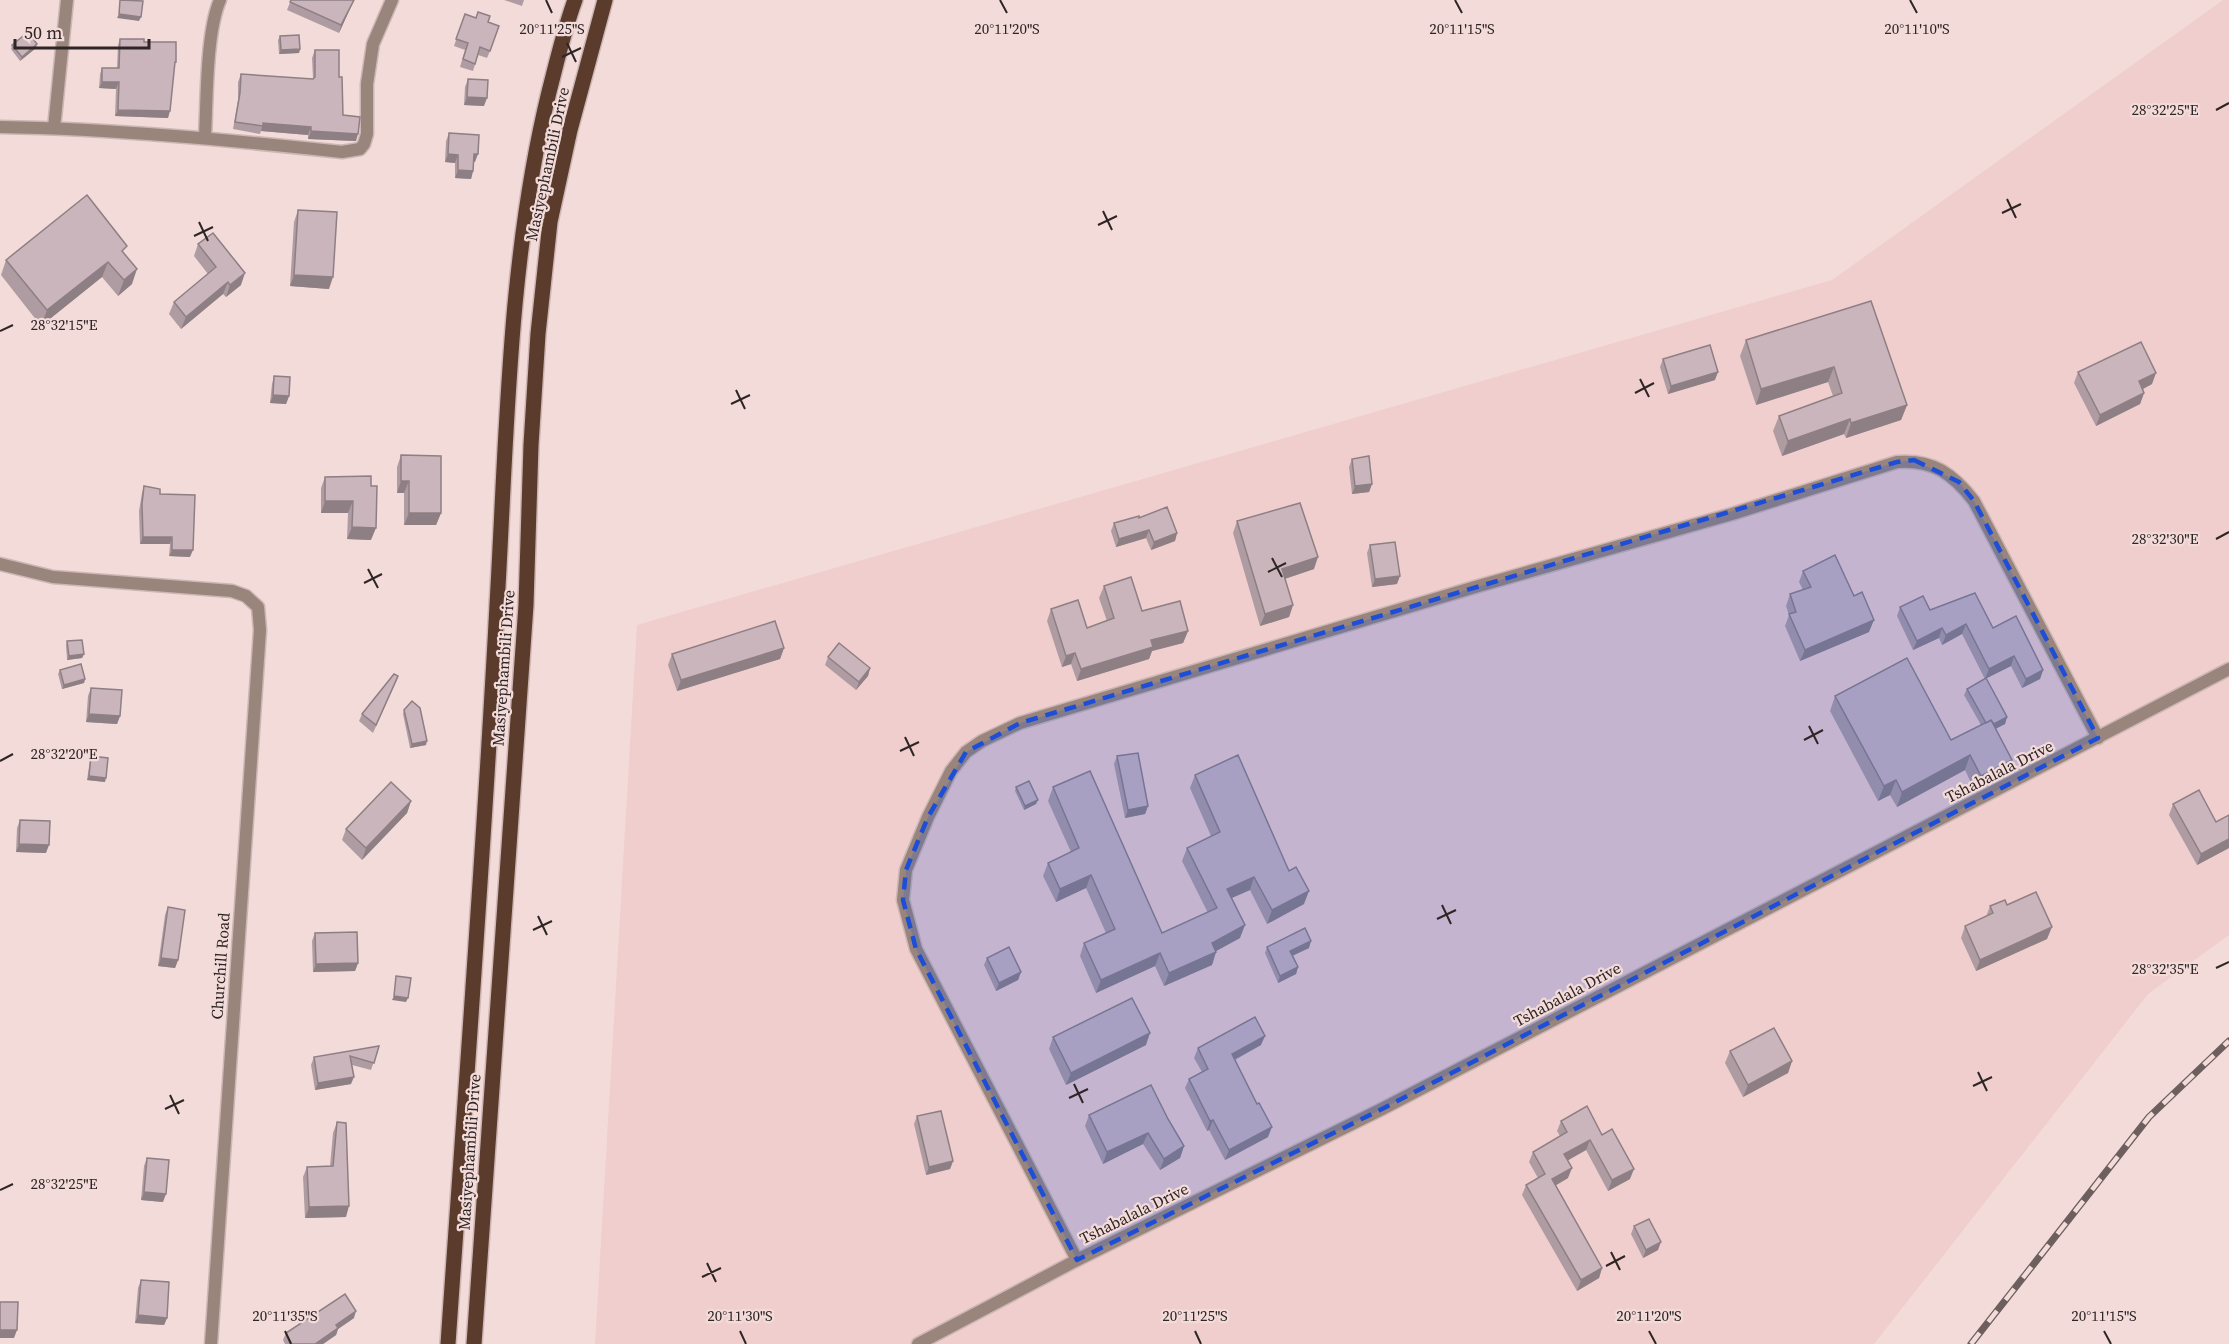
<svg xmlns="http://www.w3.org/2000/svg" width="2229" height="1344" viewBox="0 0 2229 1344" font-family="'Source Serif 4',serif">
	<rect width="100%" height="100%" fill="#f3dbd9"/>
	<polygon fill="#efcecd" points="2223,0 2229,0 2229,935 2148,994 1874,1344 595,1344 637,625 1832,280"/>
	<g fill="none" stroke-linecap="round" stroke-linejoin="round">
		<defs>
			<g id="street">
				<path d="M0 127C115 129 228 140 342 152L360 149 364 144 367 134V84L373 44 392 0"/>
				<polyline points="54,128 67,0"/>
				<path d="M205 137C207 99 206 33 220 0"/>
				<polyline points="0,564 53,577 232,591 246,596 258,607 260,630 211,1344"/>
				<path d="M1077 1260 916 949 903 900 906 870 928 817 951 771 966 752 982 741 1020 723 1475 587 1732 514 1897 462C1933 459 1953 474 1974 501L2098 738"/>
				<polyline points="918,1344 1077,1260 1382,1109 2229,669"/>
			</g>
			<g id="primary">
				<path d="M448 1344C465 1098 484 851 497 605 507 433 508 260 549 92 557 61 564 30 575 0"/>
				<polyline points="474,1344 526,605 531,445 538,334 550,222 570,130 605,0"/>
			</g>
		</defs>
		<use href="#street" stroke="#ccb7b5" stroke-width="15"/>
		<use href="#primary" stroke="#ccb7b5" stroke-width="18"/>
		<use href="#street" stroke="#99857c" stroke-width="12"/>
		<use href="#primary" stroke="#5b3b2c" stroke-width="15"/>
		<defs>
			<polyline id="rail" points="1971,1344 2149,1117 2229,1041"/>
		</defs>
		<use href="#rail" stroke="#6d5f5e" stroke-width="7"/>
		<use href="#rail" stroke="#f3dbd9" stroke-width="4.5" stroke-dasharray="14" stroke-linecap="butt"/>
	</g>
	<g fill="#af9ca3">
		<polygon points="291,0 354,0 339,33 287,10"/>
		<polygon points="504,0 524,0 522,6"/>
		<polygon points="465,14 488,22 490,51 487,58 478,55 473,71 460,67 465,50 454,46"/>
		<polygon points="280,36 300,49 299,53 279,54 278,40"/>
		<polygon points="120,39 144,42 174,68 168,118 115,116 116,89 99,88 100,74 102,68 117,68 118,45"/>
		<polygon points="12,45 36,48 20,61 11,49"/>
		<polygon points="315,50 339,77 343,115 356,141 308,139 308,135 261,131 260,134 233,129 238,100 238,82 241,74 313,79 312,58"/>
		<polygon points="468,79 484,106 464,105 465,87"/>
		<polygon points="449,133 475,162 474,162 473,171 471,179 455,178 455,163 445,162 446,141"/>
		<polygon points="298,210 329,289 290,286 294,222"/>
		<polygon points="198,244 241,285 226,297 223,294 181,329 169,314 174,302 208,274 194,256"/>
		<polygon points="124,254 132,284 118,296 102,277 41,326 1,275 6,260"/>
		<polygon points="1871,301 1907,405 1901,420 1846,438 1844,434 1782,456 1773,431 1779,416 1833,396 1828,382 1756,405 1740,356 1746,340"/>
		<polygon points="1663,359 1715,380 1668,394 1660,367"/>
		<polygon points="2078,372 2152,384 2143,389 2144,393 2140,404 2096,426 2074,383"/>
		<polygon points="274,376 289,396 286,404 270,403 272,384"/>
		<polygon points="401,455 441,513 436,525 404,525 404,493 397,493 397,467"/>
		<polygon points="1352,459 1372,484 1369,492 1352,494 1349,467"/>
		<polygon points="371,476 371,540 347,539 348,513 321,513 321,488 325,477"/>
		<polygon points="144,486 190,557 169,556 170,544 140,544 139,511 142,493"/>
		<polygon points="1139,518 1177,533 1175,541 1151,550 1146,538 1116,547 1111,531 1114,523"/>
		<polygon points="1237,521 1314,569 1285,579 1293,605 1289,617 1260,626 1233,533"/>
		<polygon points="1370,545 1397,584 1372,587 1367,553"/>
		<polygon points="1803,571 1869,632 1800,661 1785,626 1789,615 1786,606 1790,594 1803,590 1799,582"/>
		<polygon points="1104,586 1142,611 1188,631 1183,643 1152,651 1149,659 1077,681 1071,664 1062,667 1047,621 1051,609 1087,628 1107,621 1099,598"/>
		<polygon points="1900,607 1930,610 1993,628 2043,670 2040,679 2022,688 2011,666 1985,679 1962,634 1942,645 1939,638 1913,650 1897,616"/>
		<polygon points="67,641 84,654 82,658 67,660 66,645"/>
		<polygon points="784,648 780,659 677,691 668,665 672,654"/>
		<polygon points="828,657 870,668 868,676 856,690 825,665"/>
		<polygon points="60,670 85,679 84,683 62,689 58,674"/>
		<polygon points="398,676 395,684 373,733 359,721 362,714"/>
		<polygon points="91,688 120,716 117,724 86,722 88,696"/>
		<polygon points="1967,689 2007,717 2005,724 1996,728 2006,775 1975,791 1965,770 1897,807 1890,795 1878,801 1830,711 1835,696 1951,740 1981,725 1964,695"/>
		<polygon points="404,710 426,745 410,748 403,714"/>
		<polygon points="91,756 105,782 87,780 90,760"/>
		<polygon points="1117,756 1148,806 1145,814 1125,818 1114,764"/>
		<polygon points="1195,775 1304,904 1267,924 1250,890 1232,898 1240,938 1216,951 1216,952 1212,965 1164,986 1155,966 1096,993 1080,956 1084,943 1106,933 1086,888 1056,902 1043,876 1048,863 1071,852 1048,801 1053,787 1162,933 1208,913 1182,861 1187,848 1211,836 1190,788"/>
		<polygon points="1016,787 1036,804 1024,810 1015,791"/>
		<polygon points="411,801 407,813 362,860 342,840 346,829"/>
		<polygon points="2173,804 2216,822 2229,815 2229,848 2197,865 2169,815"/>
		<polygon points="20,820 46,853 16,852 17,828"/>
		<polygon points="2007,905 2047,939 1976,971 1961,938 1965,926 1986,917 1990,906"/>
		<polygon points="168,907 178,960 175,968 158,966 165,915"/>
		<polygon points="315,933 358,963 355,971 313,972 312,941"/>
		<polygon points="1267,947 1309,948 1293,955 1298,967 1296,974 1278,983 1265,953"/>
		<polygon points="987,958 1021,972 1018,980 996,991 984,965"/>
		<polygon points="1053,1037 1146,1045 1066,1085 1049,1049"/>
		<polygon points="1261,1045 1235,1060 1268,1137 1225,1160 1209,1130 1207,1131 1185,1088 1189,1079 1202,1072 1194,1058 1198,1048"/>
		<polygon points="379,1046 371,1070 352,1065 351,1084 315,1090 311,1065 314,1057"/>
		<polygon points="1730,1051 1792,1061 1788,1073 1743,1097 1725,1063"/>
		<polygon points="1089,1115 1168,1119 1184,1146 1180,1158 1160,1170 1143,1144 1103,1164 1085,1126"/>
		<polygon points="917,1116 953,1161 950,1169 926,1175 914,1124"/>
		<polygon points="1561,1121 1602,1135 1630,1179 1608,1191 1586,1150 1567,1160 1568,1178 1556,1185 1602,1268 1599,1278 1577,1291 1522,1195 1526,1185 1538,1178 1529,1162 1533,1152 1560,1136 1557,1131"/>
		<polygon points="337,1122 346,1217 305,1218 303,1177 307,1167 330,1166 333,1133"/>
		<polygon points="147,1158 163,1202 141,1200 144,1166"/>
		<polygon points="1634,1226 1658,1250 1643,1258 1631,1234"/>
		<polygon points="141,1280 167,1318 164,1325 135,1323 138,1288"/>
		<polygon points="354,1318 338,1329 336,1335 323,1344 285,1344 283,1340 286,1333"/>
	</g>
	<g fill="#8e7f84">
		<polygon points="354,0 339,33 341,25"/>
		<polygon points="119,14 141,17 139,21 117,18"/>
		<polygon points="37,44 36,48 20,61 22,57"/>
		<polygon points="300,49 299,53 279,54 281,50"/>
		<polygon points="102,82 119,82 116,89 99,88"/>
		<polygon points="467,97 487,98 484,106 464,105"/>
		<polygon points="118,110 170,111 168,118 115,116"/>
		<polygon points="263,123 311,127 308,135 261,131"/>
		<polygon points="311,131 358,134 356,141 308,139"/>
		<polygon points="448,154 458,155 455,163 445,162"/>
		<polygon points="474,154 478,154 475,162 471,162"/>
		<polygon points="458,170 473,171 471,179 455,178"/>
		<polygon points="108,262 102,277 41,326 47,310"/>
		<polygon points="137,269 132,284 118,296 124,280"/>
		<polygon points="245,273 241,285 226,297 230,285"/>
		<polygon points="294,275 333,277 329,289 290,286"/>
		<polygon points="228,282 223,294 181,329 186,317"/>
		<polygon points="1834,367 1828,382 1756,405 1761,389"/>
		<polygon points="1718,372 1715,380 1668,394 1671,386"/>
		<polygon points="2156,373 2152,384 2135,393 2139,381"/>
		<polygon points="2144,393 2140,404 2096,426 2100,415"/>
		<polygon points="273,395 289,396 286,404 270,403"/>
		<polygon points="1907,405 1901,420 1846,438 1851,423"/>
		<polygon points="1850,419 1844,434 1782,456 1788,441"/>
		<polygon points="401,481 409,481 404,493 397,493"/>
		<polygon points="1372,484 1369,492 1352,494 1355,486"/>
		<polygon points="325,501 353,501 348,513 321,513"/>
		<polygon points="409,513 441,513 436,525 404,525"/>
		<polygon points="352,527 376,528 371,540 347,539"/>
		<polygon points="1149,530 1146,538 1116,547 1119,539"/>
		<polygon points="1177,533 1175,541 1151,550 1154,542"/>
		<polygon points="143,537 172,537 170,544 140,544"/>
		<polygon points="172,550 193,550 190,557 169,556"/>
		<polygon points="1318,557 1314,569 1278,581 1282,569"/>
		<polygon points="1400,576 1397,584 1372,587 1375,579"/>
		<polygon points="1293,605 1289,617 1260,626 1265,614"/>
		<polygon points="1874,620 1869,632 1800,661 1805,650"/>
		<polygon points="1966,624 1962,634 1942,645 1946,635"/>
		<polygon points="1942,628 1939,638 1913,650 1917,641"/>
		<polygon points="1188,631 1183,643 1152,651 1149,659 1077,681 1081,669 1151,640"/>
		<polygon points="784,648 780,659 677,691 681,680"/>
		<polygon points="1075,653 1071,664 1062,667 1066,656"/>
		<polygon points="84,654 82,658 67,660 69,656"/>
		<polygon points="2014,656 2011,666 1985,679 1989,669"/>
		<polygon points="870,668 868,676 856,690 859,682"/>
		<polygon points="2043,670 2040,679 2022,688 2026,679"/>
		<polygon points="85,679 84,683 62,689 64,685"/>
		<polygon points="89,714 120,716 117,724 86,722"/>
		<polygon points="2007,717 2005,724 1986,734 1988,727"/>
		<polygon points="427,741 426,745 410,748 412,744"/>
		<polygon points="1970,755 1965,770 1897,807 1902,792"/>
		<polygon points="2012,760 2006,775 1975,791 1981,776"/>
		<polygon points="89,776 106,778 105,782 87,780"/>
		<polygon points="1896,780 1890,795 1878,801 1884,786"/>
		<polygon points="1038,800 1036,804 1024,810 1025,806"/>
		<polygon points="411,801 407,813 362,860 366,848"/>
		<polygon points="1148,806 1145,814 1125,818 1128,810"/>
		<polygon points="2229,839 2229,848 2197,865 2201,854"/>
		<polygon points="19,844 49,845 46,853 16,852"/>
		<polygon points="1091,875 1086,888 1056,902 1060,889"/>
		<polygon points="1254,877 1250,890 1222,902 1227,889"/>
		<polygon points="1309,891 1304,904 1267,924 1272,910"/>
		<polygon points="1245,925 1240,938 1207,956 1212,943"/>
		<polygon points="2052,927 2047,939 1976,971 1980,960"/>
		<polygon points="1311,941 1309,948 1288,958 1290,951"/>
		<polygon points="1216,952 1212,965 1164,986 1169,973"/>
		<polygon points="1160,953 1155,966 1096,993 1101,980"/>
		<polygon points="161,958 178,960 175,968 158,966"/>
		<polygon points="358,963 355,971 313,972 316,964"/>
		<polygon points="1298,967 1296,974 1278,983 1280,976"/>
		<polygon points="1021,972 1018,980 996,991 999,983"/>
		<polygon points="394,996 408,998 406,1002 392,1000"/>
		<polygon points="1150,1033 1146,1045 1066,1085 1071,1073"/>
		<polygon points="1265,1036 1261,1045 1228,1063 1232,1054"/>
		<polygon points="1792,1061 1788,1073 1743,1097 1748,1085"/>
		<polygon points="354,1077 351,1084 315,1090 318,1083"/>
		<polygon points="1213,1120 1209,1130 1207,1131 1210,1121"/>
		<polygon points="1272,1127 1268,1137 1225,1160 1229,1150"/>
		<polygon points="1148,1133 1143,1144 1103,1164 1107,1152"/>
		<polygon points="1590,1140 1586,1150 1560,1165 1564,1154"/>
		<polygon points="1184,1146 1180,1158 1160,1170 1164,1159"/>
		<polygon points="953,1161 950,1169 926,1175 929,1167"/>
		<polygon points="1572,1168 1568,1178 1548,1190 1552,1179"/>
		<polygon points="1634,1169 1630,1179 1608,1191 1612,1180"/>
		<polygon points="144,1192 166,1194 163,1202 141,1200"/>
		<polygon points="349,1206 346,1217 305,1218 309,1207"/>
		<polygon points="1661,1242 1658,1250 1643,1258 1646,1250"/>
		<polygon points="1602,1268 1599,1278 1577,1291 1581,1280"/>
		<polygon points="356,1311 354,1318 338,1329 336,1335 323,1344 315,1344 336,1325"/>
		<polygon points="138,1315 167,1318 164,1325 135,1323"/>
		<polygon points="0,1330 17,1330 14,1338 0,1338"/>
	</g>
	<g fill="#cbb5bd" stroke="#8e7f84" stroke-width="1.5">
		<polygon points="120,0 143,1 141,17 119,14"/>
		<polygon points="291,0 354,0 341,25 290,2"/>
		<polygon points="478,12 490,16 488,22 499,26 490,51 480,47 475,64 463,59 468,43 456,39 465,14 476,18"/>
		<polygon points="28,32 37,44 22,57 12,45"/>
		<polygon points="299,35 300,49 281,50 280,36"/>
		<polygon points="120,39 144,39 144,42 176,42 176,62 175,62 170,111 118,110 119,82 102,82 102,68 119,68"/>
		<polygon points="315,50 339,50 339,77 342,77 343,115 360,117 358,134 311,131 311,127 263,123 263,126 235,122 240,93 241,74 313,79 315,77"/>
		<polygon points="468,79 488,80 487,98 467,97"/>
		<polygon points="449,133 479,135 478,154 474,154 473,171 458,170 458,155 448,154"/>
		<polygon points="87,195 127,246 122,251 137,269 124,280 108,262 47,310 6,260"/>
		<polygon points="298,210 337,212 333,277 294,275"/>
		<polygon points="213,233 245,273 230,285 228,282 186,317 174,302 216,267 198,244"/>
		<polygon points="1871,301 1907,405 1851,423 1850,419 1788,441 1779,416 1842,393 1834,367 1761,389 1746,340"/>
		<polygon points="2141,342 2156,373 2139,381 2144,393 2100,415 2078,372"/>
		<polygon points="1710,345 1718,372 1671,386 1663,359"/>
		<polygon points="274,376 290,377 289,396 273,395"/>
		<polygon points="401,455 441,456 441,513 409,513 409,481 401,481"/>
		<polygon points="1369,456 1372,484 1355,486 1352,459"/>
		<polygon points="371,476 371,486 377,486 376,528 352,527 353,501 325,501 325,477"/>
		<polygon points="144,486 160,489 160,494 195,495 193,550 172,550 172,537 143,537 142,504"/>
		<polygon points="1300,503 1318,557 1282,569 1293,605 1265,614 1237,521"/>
		<polygon points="1167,507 1177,533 1154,542 1149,530 1119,539 1114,523 1139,516 1139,518"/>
		<polygon points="1395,542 1400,576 1375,579 1370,545"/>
		<polygon points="1835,555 1854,596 1862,592 1874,620 1805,650 1789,614 1796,612 1790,594 1811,587 1803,571"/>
		<polygon points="1131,577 1142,611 1180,601 1188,631 1151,640 1153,647 1081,669 1075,653 1066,656 1051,609 1078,600 1087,628 1114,618 1104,586"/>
		<polygon points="1975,593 1993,628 2016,616 2043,670 2026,679 2014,656 1989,669 1966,624 1946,635 1942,628 1917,641 1900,607 1923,596 1930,610"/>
		<polygon points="775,621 784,648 681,680 672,654"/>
		<polygon points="82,640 84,654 69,656 67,641"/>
		<polygon points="839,643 870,668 859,682 828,657"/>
		<polygon points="1907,658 1951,740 1991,720 2012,760 1981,776 1970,755 1902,792 1896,780 1884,786 1835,696"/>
		<polygon points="81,664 85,679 64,685 60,670"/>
		<polygon points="394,674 398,676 376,725 362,714"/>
		<polygon points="1986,678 2007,717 1994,724 1991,720 1986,723 1967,689"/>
		<polygon points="91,688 122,690 120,716 89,714"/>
		<polygon points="412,701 420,708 427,741 412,744 404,710"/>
		<polygon points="1138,753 1148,806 1128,810 1117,756"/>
		<polygon points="1238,755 1289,871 1296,867 1309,891 1272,910 1254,877 1227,889 1245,925 1212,943 1216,952 1169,973 1160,953 1101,980 1084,943 1115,929 1091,875 1060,889 1048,863 1079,848 1053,787 1090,771 1162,933 1217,908 1187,848 1220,832 1195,775"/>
		<polygon points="91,756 108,758 106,778 89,776"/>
		<polygon points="1029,781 1038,800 1025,806 1016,787"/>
		<polygon points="391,782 411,801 366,848 346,829"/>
		<polygon points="2199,790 2216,822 2229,815 2229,839 2201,854 2173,804"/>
		<polygon points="20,820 50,821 49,845 19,844"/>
		<polygon points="2036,892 2052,927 1980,960 1965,926 1993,913 1990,906 2005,900 2007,905"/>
		<polygon points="168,907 185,910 178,960 161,958"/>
		<polygon points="1305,928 1311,941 1290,951 1298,967 1280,976 1267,947"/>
		<polygon points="357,932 358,963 316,964 315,933"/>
		<polygon points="1009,947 1021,972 999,983 987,958"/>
		<polygon points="396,976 411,978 408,998 394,996"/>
		<polygon points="1132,998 1150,1033 1071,1073 1053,1037"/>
		<polygon points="1255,1017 1265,1036 1232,1054 1257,1104 1259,1103 1272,1127 1229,1150 1213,1120 1210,1121 1189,1079 1208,1069 1198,1048"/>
		<polygon points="1774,1028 1792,1061 1748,1085 1730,1051"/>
		<polygon points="379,1046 374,1063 350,1056 354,1077 318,1083 314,1057"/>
		<polygon points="1151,1085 1168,1119 1184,1146 1164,1159 1148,1133 1107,1152 1089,1115"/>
		<polygon points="1587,1106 1602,1135 1612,1129 1634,1169 1612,1180 1590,1140 1564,1154 1572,1168 1552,1179 1602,1268 1581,1280 1526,1185 1545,1174 1533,1152 1567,1132 1561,1121"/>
		<polygon points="941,1111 953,1161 929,1167 917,1116"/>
		<polygon points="337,1122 346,1123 349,1206 309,1207 307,1167 333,1166"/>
		<polygon points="147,1158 169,1160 166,1194 144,1192"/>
		<polygon points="1649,1219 1661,1242 1646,1250 1634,1226"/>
		<polygon points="141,1280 169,1282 167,1318 138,1315"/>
		<polygon points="345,1294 356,1311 336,1325 338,1328 315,1344 292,1344 286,1333"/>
		<polygon points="0,1302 18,1302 17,1330 0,1330"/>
	</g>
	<path fill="#1d4ed8" fill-opacity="0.2" stroke="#1d4ed8" stroke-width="4.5" stroke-dasharray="12 8" stroke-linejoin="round" d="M1914 460 1959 482 1974 501 2098 738 1382 1109 1077 1260 916 949 903 900 906 870 928 817 966 752 1020 723 1897 462Z"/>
	<path fill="none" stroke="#2e2525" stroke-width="2" d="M546 0 552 13M1000 0 1007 13M1455 0 1462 13M1910 0 1917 13M567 43 576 62M562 57 581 48M2216 110 2229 103M2007 199 2016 218M1103 211 1112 230M2002 213 2021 204M199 222 208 241M1098 225 1117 216M194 236 213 227M0 331 13 325M1640 379 1649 397M736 390 745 409M1635 393 1654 383M731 404 750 395M2216 539 2229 532M1272 558 1282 577M368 569 378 588M1268 572 1286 563M364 583 382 574M1809 726 1818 744M905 737 914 756M1804 740 1823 730M900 751 919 742M0 761 13 754M1442 905 1451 924M538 916 547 935M1437 919 1456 910M533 930 552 921M2216 968 2229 962M1978 1072 1987 1091M1074 1084 1083 1103M1973 1086 1992 1077M170 1095 179 1114M1069 1098 1088 1089M165 1109 184 1100M0 1190 13 1184M1611 1252 1620 1270M707 1263 716 1282M1606 1266 1625 1256M702 1277 721 1268M285 1331 291 1344M740 1331 746 1344M1195 1331 1201 1344M1649 1331 1656 1344M2104 1331 2111 1344"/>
	<g text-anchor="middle" stroke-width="4.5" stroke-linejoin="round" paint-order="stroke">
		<g font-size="16" fill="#2e2525" stroke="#f3dbd9">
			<text transform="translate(547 164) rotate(-78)" y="6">Masiyephambili Drive</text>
			<text transform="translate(503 668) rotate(-86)" y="6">Masiyephambili Drive</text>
			<text transform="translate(1999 771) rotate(-27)" y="6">Tshabalala Drive</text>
			<text transform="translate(220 966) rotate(-86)" y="6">Churchill Road</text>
			<text transform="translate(1567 994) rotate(-28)" y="6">Tshabalala Drive</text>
			<text transform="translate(469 1152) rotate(-86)" y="6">Masiyephambili Drive</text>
			<text transform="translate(1134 1213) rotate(-26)" y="6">Tshabalala Drive</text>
		</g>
	</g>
	<g font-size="15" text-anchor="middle" fill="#2e2525" stroke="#f3dbd9" stroke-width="4.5" stroke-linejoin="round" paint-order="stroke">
		<text x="552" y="34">20°11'25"S</text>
		<text x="1007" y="34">20°11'20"S</text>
		<text x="1462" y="34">20°11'15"S</text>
		<text x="1917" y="34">20°11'10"S</text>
		<text x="2165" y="115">28°32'25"E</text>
		<text x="64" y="330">28°32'15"E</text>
		<text x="2165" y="544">28°32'30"E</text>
		<text x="64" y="759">28°32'20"E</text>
		<text x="2165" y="974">28°32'35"E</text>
		<text x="64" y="1189">28°32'25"E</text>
		<text x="285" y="1321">20°11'35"S</text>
		<text x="740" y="1321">20°11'30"S</text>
		<text x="1195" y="1321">20°11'25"S</text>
		<text x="1649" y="1321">20°11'20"S</text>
		<text x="2104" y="1321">20°11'15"S</text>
	</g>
	<path d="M15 39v9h134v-9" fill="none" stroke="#2e2525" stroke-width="3"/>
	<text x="24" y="39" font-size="18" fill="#2e2525" stroke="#f3dbd9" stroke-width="4.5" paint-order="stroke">50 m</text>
</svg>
